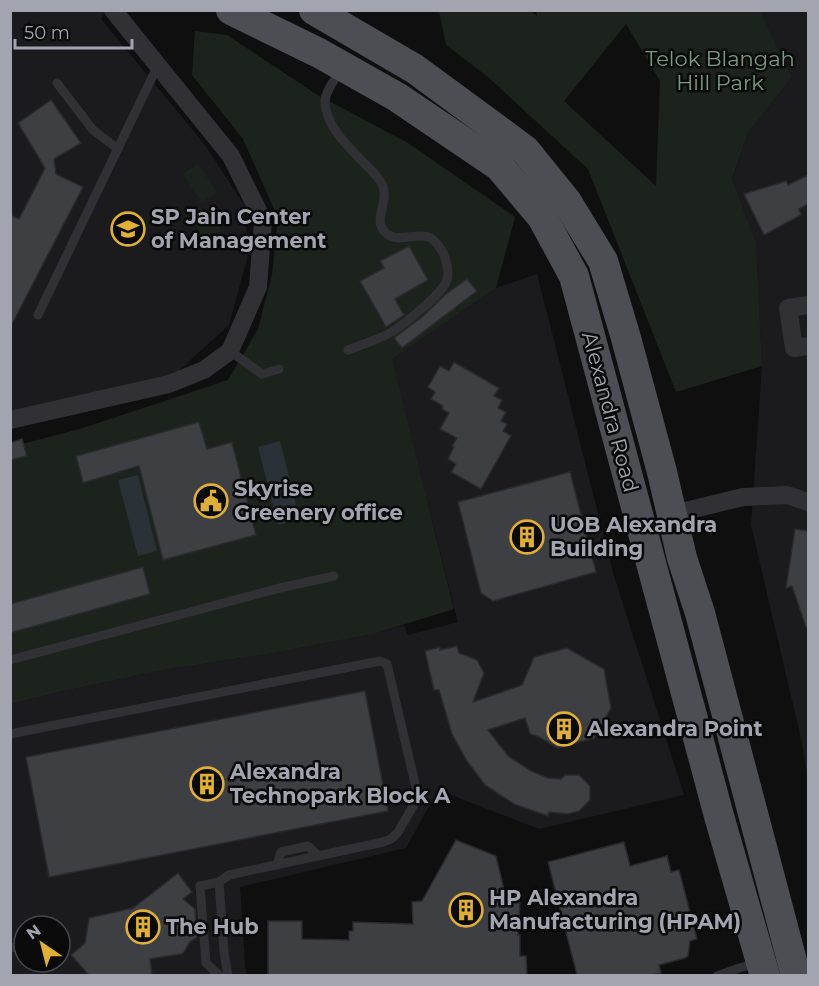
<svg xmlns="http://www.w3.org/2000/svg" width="819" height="986" viewBox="0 0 819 986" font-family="Montserrat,sans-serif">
	<rect width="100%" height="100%" fill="#0f0f10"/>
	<g fill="#1b1b1d" fill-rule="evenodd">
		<polygon points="11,11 106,11 101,19 205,145 244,205 249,252 229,325 173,376 11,412"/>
		<polygon points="760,11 808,11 808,783 802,743 751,525 762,366 756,242 732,180 748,133 792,77"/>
		<path d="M537 274 614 576 684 795 539 829 438 790 406 848 240 887 246 975 11 976V704L59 692 163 670 268 654 373 634 404 625 408 635 458 622 391 359 496 288ZM24 926H60V962H24Z"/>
	</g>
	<g fill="#1c231d" fill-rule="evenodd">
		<path d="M439 11H530L537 16 536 11H760L792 77 748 133 732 179 756 242 762 366 676 392 588 169 488 77 446 45ZM626 24 660 81 656 186 564 101Z"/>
		<polygon points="195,31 227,35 316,94 408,143 515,217 496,288 392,359 454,609 373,634 268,654 163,670 59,692 11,704 11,447 83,428 228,380 258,329 272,275 278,218 243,139 192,75"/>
		<polygon points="198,164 217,192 202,202 183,174"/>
		<polygon points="219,209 221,235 198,237 196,211"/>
	</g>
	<g fill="#2a3137">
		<polygon points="280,441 300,520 278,525 258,447"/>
		<polygon points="138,475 157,551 138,556 118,480"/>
	</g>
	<g fill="#3e3f43" stroke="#2a292c" stroke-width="1.5">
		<polygon points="51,100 81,143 54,159 56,174 83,187 10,328 10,215 19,219 45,168 18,123"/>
		<polygon points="808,175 808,204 799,209 801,215 764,235 744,194 786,181 788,185"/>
		<polygon points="409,246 428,280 395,299 404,315 386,327 360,281 384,268 380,261"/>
		<polygon points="467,279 477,291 402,348 394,338 422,317 446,294"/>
		<polygon points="454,362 499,388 494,396 502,400 498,408 506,412 501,421 507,424 503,431 511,436 481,489 451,472 456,464 448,459 454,447 452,446 457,438 440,429 449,413 442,409 443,406 431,399 435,392 428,387 440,366 449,371"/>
		<polygon points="199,422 207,449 232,442 256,535 163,560 139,466 83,483 76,456"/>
		<polygon points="22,439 27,456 10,460 10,443"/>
		<polygon points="570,472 596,572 493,601 481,593 458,502"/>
		<polygon points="795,529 808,531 808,627 806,627 792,586 786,588"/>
		<polygon points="143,567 150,594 10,633 10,604"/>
		<polygon points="457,646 459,653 477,660 484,673 473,702 522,685 534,657 567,648 604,669 611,708 594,738 558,748 539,737 530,734 525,718 488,730 508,756 531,771 548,778 561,779 565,775 579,775 590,786 590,800 579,811 568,814 549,812 548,816 514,804 485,785 467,761 452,734 439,690 434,690 425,651 440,647 440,650"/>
		<polygon points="365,691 388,811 49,877 26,757"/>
		<polygon points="456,840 496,856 506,898 513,898 513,902 520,903 518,935 520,935 520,956 526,956 527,975 268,975 268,921 302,921 302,939 349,940 349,931 353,931 353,922 413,924 412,902 422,901"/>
		<polygon points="624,842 630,866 667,856 671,872 679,870 697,939 690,941 688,956 685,958 659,965 661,973 652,975 577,975 548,862"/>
		<polygon points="178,873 192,892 183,899 195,909 197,937 189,943 184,952 181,954 150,959 152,975 89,975 71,955 85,943 89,918 133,908"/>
	</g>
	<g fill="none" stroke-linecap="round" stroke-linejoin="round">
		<g stroke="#313135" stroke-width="9">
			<path d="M341 70C335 79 325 91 325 102 326 127 349 147 364 163 370 169 378 176 382 184 390 201 373 218 384 231 396 245 414 232 428 237 436 240 443 251 445 258 448 267 450 276 445 284 438 297 399 329 386 335 374 341 360 345 348 350"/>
			<polyline points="57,83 93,130 118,149"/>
			<polyline points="38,315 158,65"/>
			<polyline points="230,351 262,374 279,369"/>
			<polyline points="10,660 280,588 334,576"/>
			<polyline points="10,734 380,661 387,664 417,792 416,801 398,832 391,839 383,842 229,875 219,882 200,886 206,963 220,976"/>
			<polyline points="277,865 281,852 308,846 318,856"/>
			<polyline points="219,882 224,952 228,976"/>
			<polyline points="60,940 65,939"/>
			<polyline points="10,948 24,946"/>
			<polyline points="717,976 739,968 758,963"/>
		</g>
		<g stroke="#313135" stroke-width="18">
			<polyline points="808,305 788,308 794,348 808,346"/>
			<polyline points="10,420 169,384 204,370 230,351 258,287 263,221 231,156 113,10"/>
			<polyline points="673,514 743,497 787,495 808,502"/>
		</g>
		<g stroke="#4d4e54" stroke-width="30">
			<polyline points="231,10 319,53 397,97 499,166 542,217 574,276 719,816 765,976"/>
			<polyline points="314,10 415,69 525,150 567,202 603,261 626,338 662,472 682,558 700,613 796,976"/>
		</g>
	</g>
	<defs>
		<symbol id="school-ring" viewBox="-11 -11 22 22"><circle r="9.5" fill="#0a0a0b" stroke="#dfaf39" stroke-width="1.5"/><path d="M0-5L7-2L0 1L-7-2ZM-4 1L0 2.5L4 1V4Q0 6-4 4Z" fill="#dfaf39"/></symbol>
		<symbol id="civic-ring" viewBox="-11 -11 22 22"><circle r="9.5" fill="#0a0a0b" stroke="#dfaf39" stroke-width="1.5"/><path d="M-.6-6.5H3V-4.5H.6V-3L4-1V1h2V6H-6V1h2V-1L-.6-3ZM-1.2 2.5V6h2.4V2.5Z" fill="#dfaf39"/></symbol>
		<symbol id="building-ring" viewBox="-11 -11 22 22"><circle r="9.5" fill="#0a0a0b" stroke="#dfaf39" stroke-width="1.5"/><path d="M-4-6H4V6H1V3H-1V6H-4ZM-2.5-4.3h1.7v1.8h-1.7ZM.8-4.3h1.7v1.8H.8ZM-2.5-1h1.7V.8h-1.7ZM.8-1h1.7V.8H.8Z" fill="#dfaf39"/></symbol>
	</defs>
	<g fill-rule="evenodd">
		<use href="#school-ring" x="109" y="210" width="38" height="38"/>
		<use href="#civic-ring" x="192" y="482" width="38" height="38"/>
		<use href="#building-ring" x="508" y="518" width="38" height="38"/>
		<use href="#building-ring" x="545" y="710" width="38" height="38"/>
		<use href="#building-ring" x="188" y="765" width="38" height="38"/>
		<use href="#building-ring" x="447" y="891" width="38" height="38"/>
		<use href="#building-ring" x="124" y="908" width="38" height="38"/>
	</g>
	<g text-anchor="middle" stroke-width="5" stroke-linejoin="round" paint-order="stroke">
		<g font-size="21" fill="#7a9a7e" stroke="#0a0a0b">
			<text x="720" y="66">Telok Blangah<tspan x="720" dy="24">Hill Park</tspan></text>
		</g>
		<g font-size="21" font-weight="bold" fill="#a2a5b0" stroke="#0a0a0b" text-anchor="start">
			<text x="151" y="224">SP Jain Center<tspan x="151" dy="24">of Management</tspan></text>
			<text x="234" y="496">Skyrise<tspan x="234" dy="24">Greenery office</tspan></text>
			<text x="550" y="532">UOB Alexandra<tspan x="550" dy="24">Building</tspan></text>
			<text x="587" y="736">Alexandra Point</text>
			<text x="230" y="779">Alexandra<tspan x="230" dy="24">Technopark Block A</tspan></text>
			<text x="489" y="905">HP Alexandra<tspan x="489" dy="24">Manufacturing (HPAM)</tspan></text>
			<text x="166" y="934">The Hub</text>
		</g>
		<g font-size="21" fill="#a2a5b0" stroke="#0a0a0b">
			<text transform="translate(610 412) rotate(75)" y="7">Alexandra Road</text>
		</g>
	</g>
	<rect width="819" height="986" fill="none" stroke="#a2a5b0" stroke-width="24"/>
	<g transform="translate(42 944) rotate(325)"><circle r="28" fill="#0a0a0b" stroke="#47484d" stroke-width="1.5"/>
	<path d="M0-4.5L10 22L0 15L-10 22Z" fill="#dfaf39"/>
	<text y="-9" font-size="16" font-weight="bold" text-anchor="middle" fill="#a2a5b0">N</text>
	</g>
	<path d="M15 39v9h117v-9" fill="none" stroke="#a2a5b0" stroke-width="3"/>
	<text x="24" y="39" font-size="18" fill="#a2a5b0" stroke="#0a0a0b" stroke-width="4.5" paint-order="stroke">50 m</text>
</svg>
